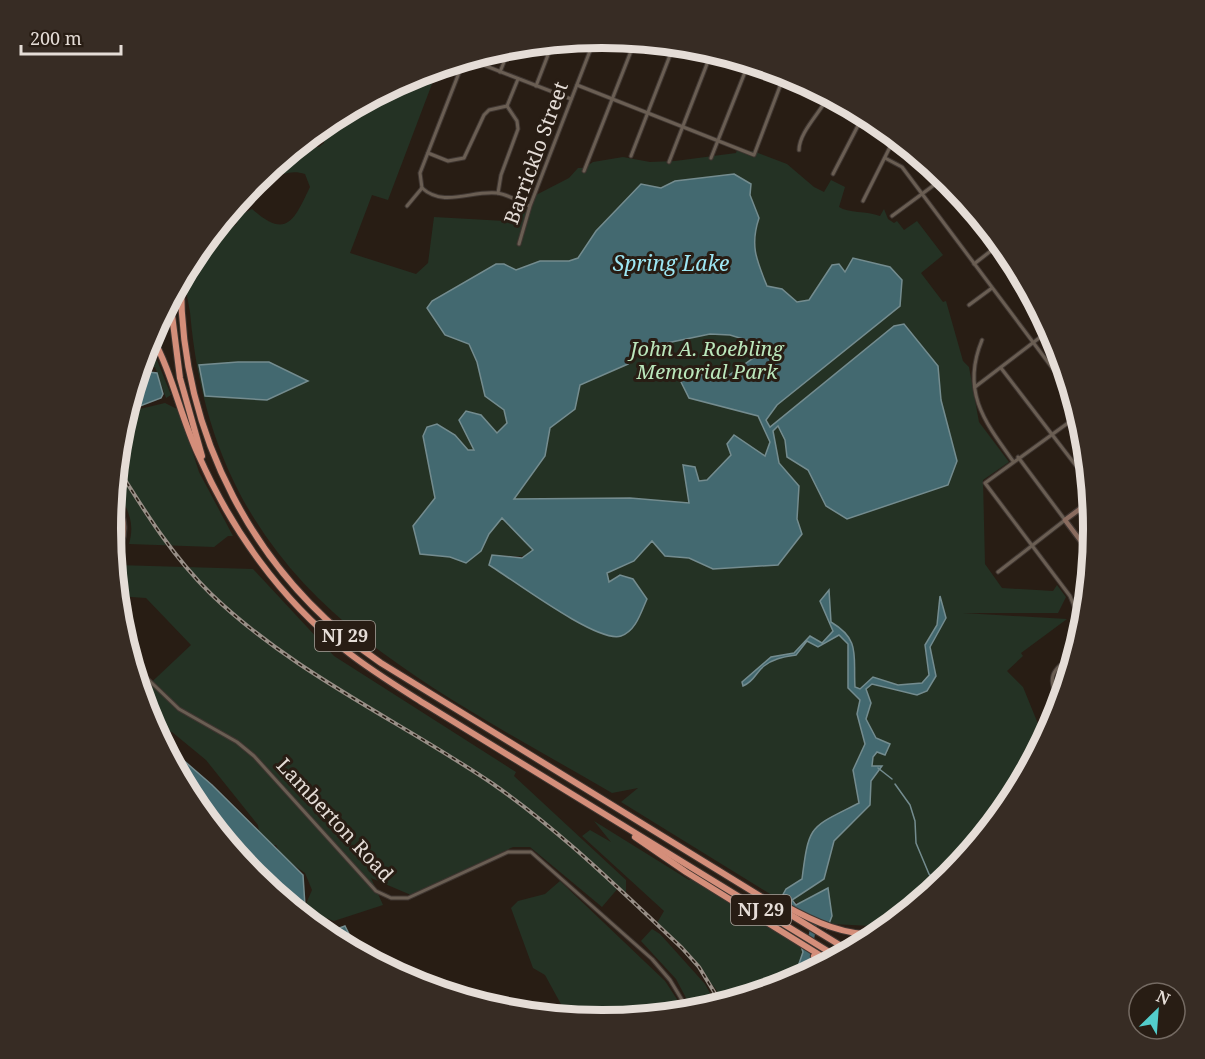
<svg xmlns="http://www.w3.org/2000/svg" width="1205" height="1059" viewBox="0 0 1205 1059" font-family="'Noto Serif',serif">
	<rect width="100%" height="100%" fill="#281d14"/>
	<g fill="#243224" fill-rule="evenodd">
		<path d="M438 68 388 200 372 195 350 253 416 274 428 263 434 217 505 221 528 208 536 195 569 178 578 168H584L593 162 623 157 650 162 675 161 736 153 737 150 753 151 787 164 814 187 824 192 831 180 845 187 839 207C848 213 867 211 880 216L884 209 888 219 894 223 897 221 904 230 917 221 943 255 921 273 943 302 946 301 963 361 969 367 979 422 1009 462 983 480 985 564 1002 588 1053 591 1057 585 1066 597 1058 613H963L1067 619 1021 653 1023 656 1007 671 1023 687 1045 741 1011 803 950 878 890 927 832 924 829 923 831 918 782 896 780 900 621 802 638 788 612 793C399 669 214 588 190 312 188 300 184 284 186 272 187 260 205 238 214 231 219 227 229 227 236 225L240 215 252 209C287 240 294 220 310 187L305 174C287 168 279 180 263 175L298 146 319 147 324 143V124L329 120 415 75ZM492 555 634 561 607 572 608 582 620 575 638 587 489 564Z"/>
		<polygon points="149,340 171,395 166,398 155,367 140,368"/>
		<path d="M165 403 179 410 199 472 233 536H228L214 547 129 544C137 515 122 507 116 481 112 464 121 429 127 412Z"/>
		<polygon points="117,565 253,569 334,656 516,772 514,776 626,880 626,893 619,887 602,907 530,847 513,847 411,895 371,878 383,905 334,921 318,915 313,926 306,920 305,906 312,890 305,873 282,857 276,845 261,845 258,825 206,760 172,732 155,728 148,717 140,693 191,645 146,598 117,596 114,567"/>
		<polygon points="594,821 689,880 693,878 800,943 811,973 790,984 724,1004 715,988 657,923 664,911 582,836 590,830 611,842"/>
		<polygon points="560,881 665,981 686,1013 603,1021 587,1011 583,1020 577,1019 562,1006 545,975 533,968 511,908 518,901 545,894"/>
		<polygon points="652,929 660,934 705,984 717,1006 694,1013 676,979 641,941"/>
	</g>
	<g fill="#436970" stroke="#748c8f" stroke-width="1.5" fill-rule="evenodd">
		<path d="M734 174 751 184 750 195 759 218C750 245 756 259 767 286L782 289 797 302 809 300 832 265 839 264 845 272 853 258 890 267 902 280 900 306 777 405 766 420 770 427 894 326 904 324 938 366 941 400 957 461 948 485 847 519 826 506 808 470 787 457 785 440 778 426 773 431 779 463 799 486 797 519 802 534 778 565 713 569 689 558 665 556 652 541 634 561 607 573 609 582 620 575 633 579 647 599C641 612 636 631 621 636 598 644 512 579 489 565L492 555 522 558 533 550 502 518 489 534 481 551 466 563 450 557 420 554 413 526 435 498 423 436 427 427 437 424 455 435 468 450H474L459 420 466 411 481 415 497 433 507 423 504 410 485 396 477 362 469 344 445 335 427 308 432 301 496 264H504L516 270 540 261H569L578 258 596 231 641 184 661 188 675 181ZM710 334 730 335 769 347 722 380 691 372 681 382 689 398 758 416 770 442 765 456 734 435 727 444 731 455 707 480 699 481 695 467 683 465 689 503 630 498 514 499 545 456 550 428 575 409 580 385 628 364 643 348Z"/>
		<polygon points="238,362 269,362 308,381 267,400 205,396 199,365"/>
		<polygon points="139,371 157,373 163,394 161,398 127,411"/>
		<path d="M829 590 831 622C861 640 853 655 855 687L860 689 873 677 898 685 922 683 929 675 925 645 937 625 940 596 946 618 930 647 936 676 927 691 917 695 872 684 866 689 871 703 866 719 876 738 890 744 885 755 877 752 873 757 872 766H882L871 781 870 805 834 841 824 879 792 900 796 905 828 888 832 916 827 929 780 900 786 889 802 879C809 823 810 828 859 803L853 770 865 744 857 714 860 700 848 688V644L839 635 818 647 807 641 796 655C784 657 774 658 764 666 755 673 755 681 743 686L742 682 771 657 794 653 810 636 822 643 833 631 820 601Z"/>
		<polygon points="160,740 212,785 303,875 305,906 300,914 254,877 193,803"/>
		<polygon points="345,926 356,948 354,952 323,934"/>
		<polygon points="800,943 818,954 814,972 792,984 803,952"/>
	</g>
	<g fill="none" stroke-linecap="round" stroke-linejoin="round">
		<g stroke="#748c8f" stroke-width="1.5">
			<polyline points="878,768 892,779"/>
			<polyline points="895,784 910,805 915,821 916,843 929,874 940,886"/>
		</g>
		<polyline stroke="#436970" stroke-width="6" points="810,945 815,917"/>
		<defs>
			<g id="street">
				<polyline points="468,59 571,99"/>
				<polyline points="500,72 510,47"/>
				<polyline points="577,85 754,155 785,73"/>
				<polyline points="536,86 553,42"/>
				<polyline points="507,106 518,79"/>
				<path d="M799 150C799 132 821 112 829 95"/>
				<polyline points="428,153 448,161 464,158 484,115 489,110 507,106"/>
				<polyline points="631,156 674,45"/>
				<polyline points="711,158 749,62"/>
				<polyline points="885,158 902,167 1074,397"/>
				<polyline points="669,162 712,51"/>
				<polyline points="584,171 635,41"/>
				<polyline points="833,174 864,114"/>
				<polyline points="422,188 420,173 464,60"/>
				<path d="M422 188C444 208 472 190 497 193 507 194 520 202 529 206"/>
				<polyline points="498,193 501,175 518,129 517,121 507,106"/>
				<polyline points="863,201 895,137"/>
				<polyline points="407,206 422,188"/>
				<polyline points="892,216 945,177"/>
				<polyline points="519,244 530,206 595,38"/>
				<polyline points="974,264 1001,243"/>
				<polyline points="969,305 992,288"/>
				<path d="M982 340C961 391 984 421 1013 461"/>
				<polyline points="1001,368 1090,484"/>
				<polyline points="975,387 1051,329"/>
				<polyline points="1079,415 985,483 1070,596 1084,630"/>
				<polyline points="998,572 1065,520 1018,457"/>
				<polyline points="131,663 179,709 237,742 254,756 376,891 391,898 408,898 508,852 531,852 652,959 670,980 690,1013"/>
				<path d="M1060 707C1047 674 1049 673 1077 652"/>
			</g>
			<g id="secondary">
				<polyline points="1092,500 1065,520 1092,556"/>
				<path d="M113 558C130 536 125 517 114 494"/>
			</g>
			<g id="highway">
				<path d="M181 280C180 434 255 577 381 663L851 952"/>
				<polyline points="170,299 180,378 202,456"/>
				<path d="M151 335C172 372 180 415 198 454 231 529 280 599 345 650 370 670 398 687 425 704L839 958"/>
				<polyline points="635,837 686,872 831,962"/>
				<path d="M784 905C816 923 844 935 880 935"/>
				<polyline points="814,956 825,966"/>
			</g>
		</defs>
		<use href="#street" stroke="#3f3631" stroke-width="5"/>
		<use href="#secondary" stroke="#3f3631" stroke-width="7"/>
		<use href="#highway" stroke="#3f3631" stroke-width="8"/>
		<use href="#street" stroke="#6a5e53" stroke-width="3"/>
		<use href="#secondary" stroke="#8a6c5f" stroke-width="4.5"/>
		<use href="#highway" stroke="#d48e7a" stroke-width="6"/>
		<defs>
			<path id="rail" d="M117 467C145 512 173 557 211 594 293 673 400 721 493 784 562 832 621 891 682 948L699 967 722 1005"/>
		</defs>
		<use href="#rail" stroke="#988f87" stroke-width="4"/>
		<use href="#rail" stroke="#281d14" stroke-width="1.5" stroke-dasharray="4.5" stroke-linecap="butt"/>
	</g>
	<g text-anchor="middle" stroke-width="6" stroke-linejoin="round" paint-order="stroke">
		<g fill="#281d14" stroke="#aca39c" stroke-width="1.5">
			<rect x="315" y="621" width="60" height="30" rx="4.5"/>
			<rect x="731" y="895" width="60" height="30" rx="4.5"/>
		</g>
		<g font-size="18" font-weight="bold" fill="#e5ddd7">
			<text x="345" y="642">NJ 29</text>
			<text x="761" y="916">NJ 29</text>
		</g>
		<g font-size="20" fill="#e5ddd7" stroke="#281d14">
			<text transform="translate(536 153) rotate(-70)" y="7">Barricklo Street</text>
			<text transform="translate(335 820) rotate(47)" y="7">Lamberton Road</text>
		</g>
		<g font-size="20" font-style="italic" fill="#bbe7bc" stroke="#281d14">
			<text x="707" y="356">John A. Roebling<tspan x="707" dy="23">Memorial Park</tspan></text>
		</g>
		<g font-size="21" font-style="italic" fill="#9ee7f4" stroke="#281d14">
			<text x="671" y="271">Spring Lake</text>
		</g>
	</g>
	<path d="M0 0H1205V1059H0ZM121 529a481 481 0 1 1 962 0a481 481 0 1 1-962 0Z" fill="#372c24" fill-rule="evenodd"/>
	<path fill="none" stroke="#e5ddd7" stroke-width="8" d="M121 529a481 481 0 1 1 962 0a481 481 0 1 1-962 0Z"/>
	<g transform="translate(1157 1011) rotate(25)"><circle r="28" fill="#281d14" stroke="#746a62" stroke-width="1.5"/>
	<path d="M0-4.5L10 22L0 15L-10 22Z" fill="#53cdcb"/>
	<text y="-9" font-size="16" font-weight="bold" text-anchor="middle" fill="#e5ddd7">N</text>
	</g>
	<path d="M21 45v9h100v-9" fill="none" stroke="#e5ddd7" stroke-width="3"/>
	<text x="30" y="45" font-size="18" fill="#e5ddd7" stroke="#281d14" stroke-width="4.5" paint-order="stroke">200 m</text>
</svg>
